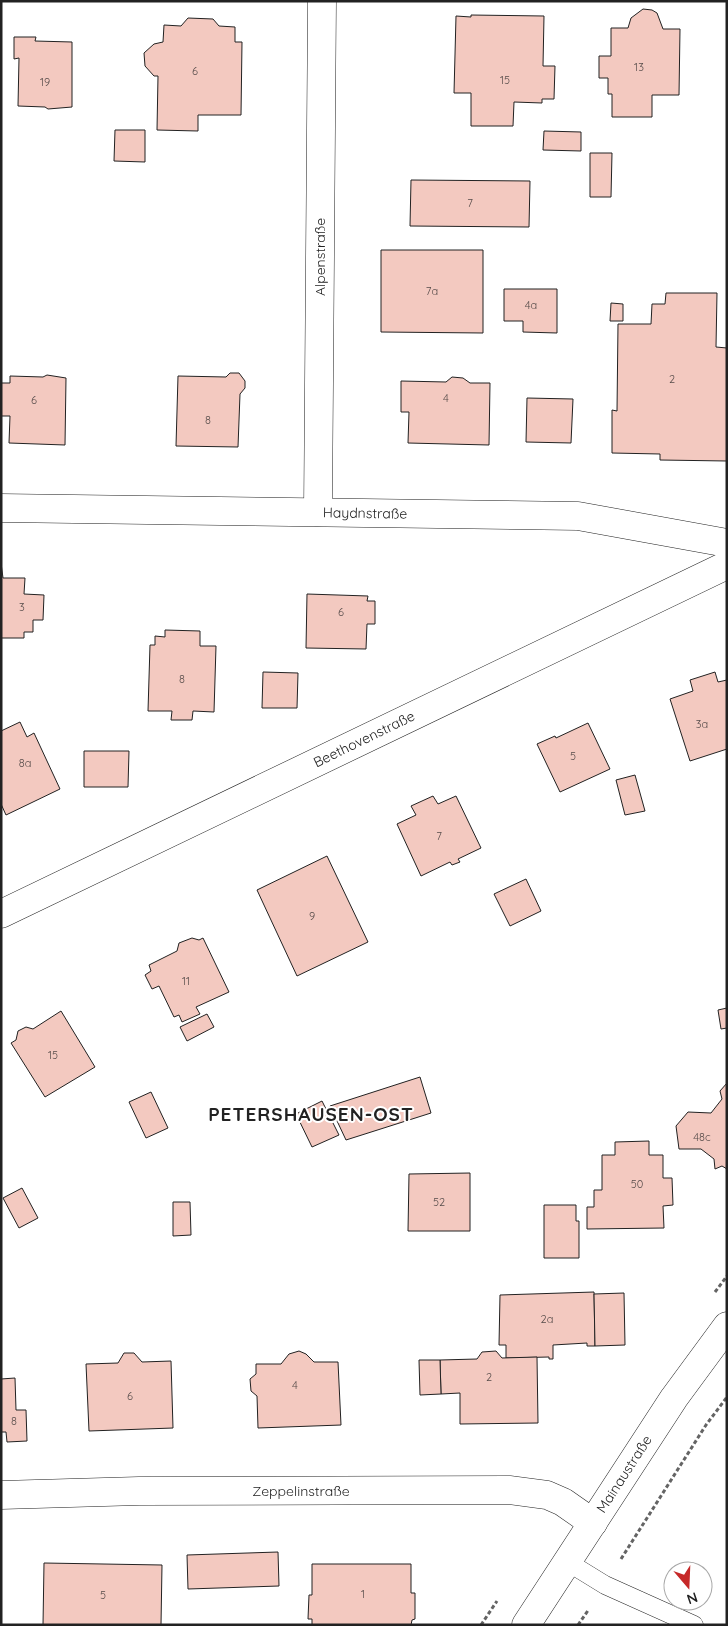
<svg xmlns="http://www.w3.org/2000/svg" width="728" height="1626" viewBox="0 0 728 1626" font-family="Quicksand,sans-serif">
	<rect width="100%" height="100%" fill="#fff"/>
	<g fill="#f3c9c0" stroke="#222">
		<polygon points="643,9 652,10 657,13 663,29 680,29 679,95 652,95 652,117 612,117 612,94 608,94 608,78 599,78 599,56 611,56 611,28 628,28 631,18"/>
		<polygon points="471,15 544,16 543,66 555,66 554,99 542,99 542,103 514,102 513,126 471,126 471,93 454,93 456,16 471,17"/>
		<polygon points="188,18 213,19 219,26 235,27 235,42 242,42 241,115 198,115 198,131 157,130 158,76 154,76 145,66 144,53 154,44 163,42 164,25 181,26"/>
		<polygon points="14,37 36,37 35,41 72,42 72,107 48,109 45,107 18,106 19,58 14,59"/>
		<polygon points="115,130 145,130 145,162 114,161"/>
		<polygon points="544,131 581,132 581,151 543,150"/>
		<polygon points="590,153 612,153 611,197 590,197"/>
		<polygon points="411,180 530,181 529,227 410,226"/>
		<polygon points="381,250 483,250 483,333 381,332"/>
		<polygon points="504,289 557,289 557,333 523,332 523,321 504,321"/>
		<polygon points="666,293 717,293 716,347 727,348 727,461 660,460 660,454 612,453 612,410 617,411 618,324 651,324 652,304 665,304"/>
		<polygon points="611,303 623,304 623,321 610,321"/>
		<polygon points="230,373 239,373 245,381 245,388 240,394 238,447 176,446 178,376 226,377"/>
		<polygon points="47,375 66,378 65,445 9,443 10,416 1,416 1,383 10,383 10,376 43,377"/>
		<polygon points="452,377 463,378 470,383 490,383 489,445 408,443 409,412 401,412 401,381 446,382"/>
		<polygon points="527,398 573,399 571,443 526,442"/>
		<polygon points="1,563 3,578 25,578 24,594 44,595 43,620 33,620 33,632 24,632 24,638 1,638"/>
		<polygon points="307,594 368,596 367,601 375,601 375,624 367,624 366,649 306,648"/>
		<polygon points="165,630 200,631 200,646 216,646 214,712 193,711 192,720 171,720 172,711 148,711 150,645 155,645 155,636 165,637"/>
		<polygon points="263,672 298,673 297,708 262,708"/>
		<polygon points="715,672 718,682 727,680 727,749 690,761 670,699 693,691 690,680"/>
		<polygon points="20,722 27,737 34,733 60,789 6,815 1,804 1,731"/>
		<polygon points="588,723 610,769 560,792 537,744 555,736 556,738"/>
		<polygon points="84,751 129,751 128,787 84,787"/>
		<polygon points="635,775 645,811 625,815 616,780"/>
		<polygon points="433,796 438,804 456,796 481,848 458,859 460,862 452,865 450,862 421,876 397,824 416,815 411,806"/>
		<polygon points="327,856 368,942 297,976 257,890"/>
		<polygon points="526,879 541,911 510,926 494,894"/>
		<polygon points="192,938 199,940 203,938 229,992 196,1007 200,1014 182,1022 179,1015 174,1017 159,986 152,989 145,975 151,971 149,965 177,951 179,943"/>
		<polygon points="727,1008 727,1028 721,1029 718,1010"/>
		<polygon points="61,1011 95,1067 45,1097 11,1043 16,1040 18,1031 26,1027 33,1029"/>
		<polygon points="207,1014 214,1027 187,1041 180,1027"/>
		<polygon points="420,1077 431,1113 346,1140 330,1106"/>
		<polygon points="727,1083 727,1169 722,1166 715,1169 714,1159 701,1149 679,1149 676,1126 688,1112 711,1113 722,1099 720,1091"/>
		<polygon points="151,1092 168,1128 146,1138 129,1102"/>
		<polygon points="322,1101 339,1135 312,1147 296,1114"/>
		<polygon points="649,1141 649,1155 663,1155 663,1178 672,1178 673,1205 663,1206 664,1228 587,1229 587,1207 594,1207 594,1190 602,1190 602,1155 615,1155 615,1142"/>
		<polygon points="470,1173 470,1231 408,1231 409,1174"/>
		<polygon points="22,1188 38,1218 19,1228 3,1198"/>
		<polygon points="173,1202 190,1202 191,1235 173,1236"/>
		<polygon points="544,1205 576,1205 576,1221 579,1221 579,1258 544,1258"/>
		<polygon points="594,1292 595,1346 587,1346 587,1343 553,1345 553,1359 549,1359 549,1357 506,1358 506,1345 499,1345 500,1295"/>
		<polygon points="624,1293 625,1345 595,1346 594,1294"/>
		<polygon points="299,1351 306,1354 314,1362 338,1362 341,1425 258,1428 257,1396 251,1391 250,1379 256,1374 256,1364 281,1364 289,1354"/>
		<polygon points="496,1351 502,1358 537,1357 538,1423 460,1424 460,1393 441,1394 440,1360 477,1359 482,1352"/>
		<polygon points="124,1353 134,1353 142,1362 171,1361 173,1428 89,1431 86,1364 118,1363"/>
		<polygon points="419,1360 440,1360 441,1394 420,1395"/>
		<polygon points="15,1378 16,1410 26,1410 27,1441 7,1442 6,1432 1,1432 1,1379"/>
		<polygon points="278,1552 279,1586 188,1589 187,1555"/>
		<polygon points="44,1563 162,1565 161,1625 43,1625"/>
		<polygon points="312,1564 411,1564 411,1593 415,1593 415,1619 412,1620 411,1625 312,1625 312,1619 308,1619 309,1595 312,1595"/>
	</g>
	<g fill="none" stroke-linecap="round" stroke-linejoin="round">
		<defs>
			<polyline id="lane" points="566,1561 605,1585 694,1625"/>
			<g id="street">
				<polyline points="1,508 578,516 727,543"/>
				<polyline points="318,512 322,1"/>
				<polyline points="1,914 727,565"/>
				<polyline points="1,1495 139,1491 509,1490 547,1495 563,1502 593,1523"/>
			</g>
			<polyline id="primary" points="526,1625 674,1398 727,1326"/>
		</defs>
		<use href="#lane" stroke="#222" stroke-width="19"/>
		<use href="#street" stroke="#222" stroke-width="29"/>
		<use href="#primary" stroke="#222" stroke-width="29"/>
		<g stroke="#646464" stroke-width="3" stroke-dasharray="4 2.5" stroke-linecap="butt">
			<polyline points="715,1292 727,1276"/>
			<polyline points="621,1559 706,1425 727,1397"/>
			<polyline points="481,1625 497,1601"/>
			<polyline points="578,1625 589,1609"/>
		</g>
		<use href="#lane" stroke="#fff" stroke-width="18"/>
		<use href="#street" stroke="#fff" stroke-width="28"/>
		<use href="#primary" stroke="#fff" stroke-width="28"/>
	</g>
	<g text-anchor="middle" stroke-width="4" stroke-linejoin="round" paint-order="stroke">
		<g font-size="11" fill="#564c4a">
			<text x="639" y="71">13</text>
			<text x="195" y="75">6</text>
			<text x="505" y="84">15</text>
			<text x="45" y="86">19</text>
			<text x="470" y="207">7</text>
			<text x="432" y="295">7a</text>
			<text x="531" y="309">4a</text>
			<text x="672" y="383">2</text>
			<text x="446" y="402">4</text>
			<text x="34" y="404">6</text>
			<text x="208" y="424">8</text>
			<text x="22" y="611">3</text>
			<text x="341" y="616">6</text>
			<text x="182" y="683">8</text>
			<text x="702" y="728">3a</text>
			<text x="573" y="760">5</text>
			<text x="25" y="767">8a</text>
			<text x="439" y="840">7</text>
			<text x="312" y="920">9</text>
			<text x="186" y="985">11</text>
			<text x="53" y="1059">15</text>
			<text x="702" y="1141">48c</text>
			<text x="637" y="1188">50</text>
			<text x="439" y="1206">52</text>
			<text x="547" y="1323">2a</text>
			<text x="489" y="1381">2</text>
			<text x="295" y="1389">4</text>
			<text x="130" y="1400">6</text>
			<text x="14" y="1425">8</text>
			<text x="363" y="1598">1</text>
			<text x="103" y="1599">5</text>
		</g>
		<g font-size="14" fill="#222" stroke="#fff">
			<text transform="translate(320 257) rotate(-90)" y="5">Alpenstraße</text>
			<text transform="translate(365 513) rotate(1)" y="5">Haydnstraße</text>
			<text transform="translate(364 739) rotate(-26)" y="5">Beethovenstraße</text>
			<text transform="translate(624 1474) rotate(-57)" y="5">Mainaustraße</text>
			<text x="301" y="1496">Zeppelinstraße</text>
		</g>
		<g font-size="19" font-weight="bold" letter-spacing="1" fill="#222" stroke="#fff">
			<text x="311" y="1121">PETERSHAUSEN-OST</text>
		</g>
	</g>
	<rect width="728" height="1626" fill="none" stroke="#222222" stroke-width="5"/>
	<g transform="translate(688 1586) rotate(161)"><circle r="24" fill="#ffffff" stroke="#a7a7a7"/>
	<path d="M0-4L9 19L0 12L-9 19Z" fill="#c62828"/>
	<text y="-8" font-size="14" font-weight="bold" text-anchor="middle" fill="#222222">N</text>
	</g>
</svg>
